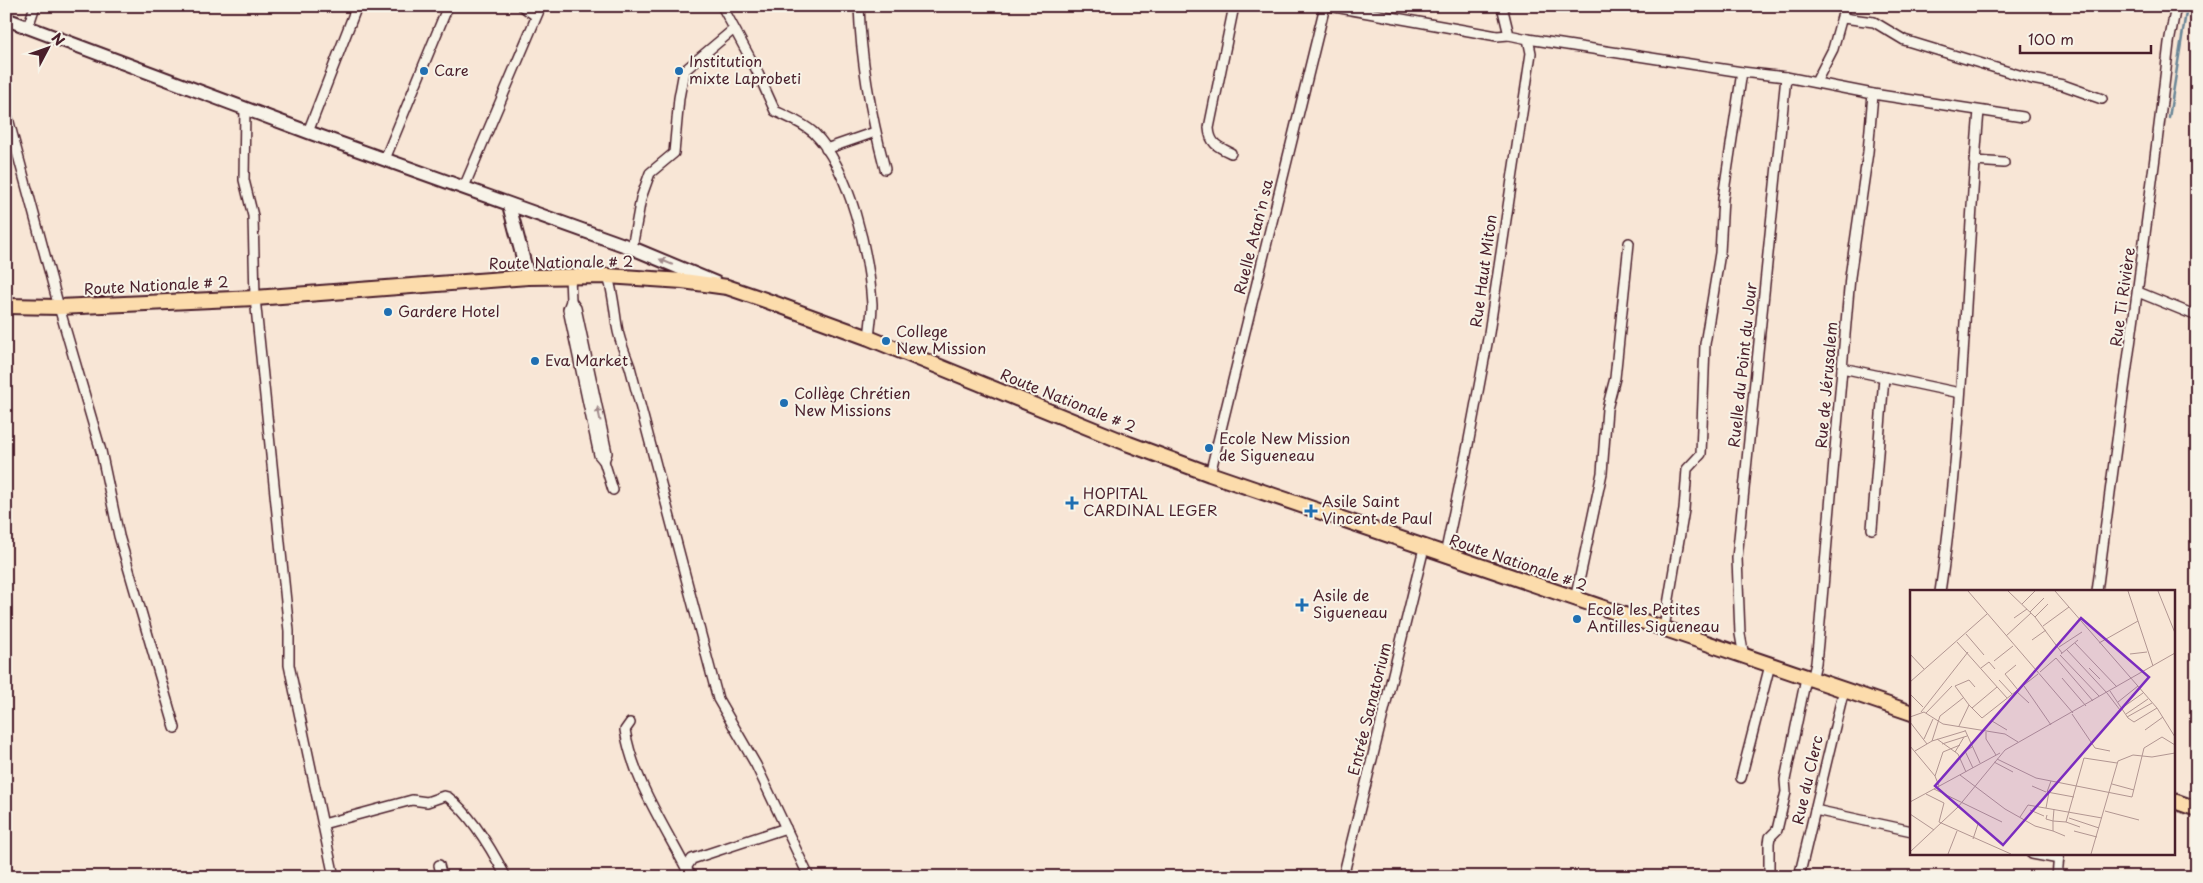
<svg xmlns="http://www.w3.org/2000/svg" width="2203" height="883" viewBox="0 0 2203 883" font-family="'Playpen Sans',sans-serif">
	<rect width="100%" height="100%" fill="#f8e6d6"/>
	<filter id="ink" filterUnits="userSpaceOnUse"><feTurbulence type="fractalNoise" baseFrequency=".02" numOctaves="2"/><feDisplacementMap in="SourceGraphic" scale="10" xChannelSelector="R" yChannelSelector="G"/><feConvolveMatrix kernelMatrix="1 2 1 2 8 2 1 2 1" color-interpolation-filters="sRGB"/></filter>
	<g filter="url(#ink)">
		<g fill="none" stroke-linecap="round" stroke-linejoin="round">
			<polyline stroke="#6a8697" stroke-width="2.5" points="2169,118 2187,6"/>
			<defs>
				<g id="minor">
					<polyline points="522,6 536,16"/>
					<path d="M722 6 756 69 775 111C788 117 803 123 814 133 850 169 869 255 872 304 872 315 870 327 869 338"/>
					<path d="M859 6C861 62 871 116 885 169"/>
					<polyline points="1329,6 1497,36 1509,35"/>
					<polyline points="1843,18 1874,22 1904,40 2032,79 2063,85 2102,99"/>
					<polyline points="28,27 35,6"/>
					<polyline points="1528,39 1742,72 1786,77 1873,94 2023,117"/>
					<polyline points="1816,82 1833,49 1845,6"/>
					<polyline points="245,108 244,180 253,216 255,298 289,631 289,665 334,877"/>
					<polyline points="6,111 59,307 101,451 119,536 175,728"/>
					<polyline points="308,132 357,6"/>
					<polyline points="826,149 875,132"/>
					<path d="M1231 153C1218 147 1210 144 1209 128L1234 6"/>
					<polyline points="385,159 448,6"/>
					<polyline points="1974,161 2004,163"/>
					<polyline points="464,187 541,6"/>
					<polyline points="632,248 641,198 650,173 674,153 679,98 684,71 734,29"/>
					<polyline points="570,276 571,301 568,309 599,455 604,461 613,490"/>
					<path d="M607 276C612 283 615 314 617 326 619 340 625 353 630 367L718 699 756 765 809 877"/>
					<polyline points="2138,292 2197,316"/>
					<polyline points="571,301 576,308 607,453 604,461"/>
					<polyline points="1842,368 1960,393"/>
					<polyline points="1210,474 1325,6"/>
					<polyline points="1872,529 1884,377"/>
					<polyline points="1445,555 1468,445 1489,333 1531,53 1528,39 1509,35 1502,6"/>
					<path d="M1940 592C1964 433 1965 271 1979 111"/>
					<path d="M2097 592C2120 409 2148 227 2169 43L2176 6"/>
					<polyline points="1575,600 1602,473 1607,409 1615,378 1629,243"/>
					<polyline points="1664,628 1684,510 1687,469 1701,454 1705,344 1720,253 1723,198 1742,72"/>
					<polyline points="1744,657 1740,634 1737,558 1786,77"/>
					<polyline points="1812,680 1816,663 1820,622 1850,277 1868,152 1873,94"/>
					<path d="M630 723 625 730C633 779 663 824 686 868"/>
					<polyline points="1741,778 1770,665"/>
					<polyline points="1815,810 1912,831"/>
					<path d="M323 824 412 800 427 802 444 796 448 797C471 814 493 852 506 877"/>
					<polyline points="2032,854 2059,859"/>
					<polyline points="439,865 442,877"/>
					<polyline points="692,877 686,868 692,859 786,828"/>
					<polyline points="1343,877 1424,548"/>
					<polyline points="1769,877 1769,843 1770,837 1777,830 1786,792 1785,780 1806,678"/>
					<polyline points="1799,877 1844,689"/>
					<polyline points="2057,877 2059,855"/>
				</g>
				<g id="secondary">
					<polyline points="6,19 308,132 632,248 716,283"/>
					<polyline points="509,205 528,277"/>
				</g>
				<g id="primary">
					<polyline points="6,306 59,307 255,298 528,277 607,276 683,281 727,287 765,300 869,338 1129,444 1210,474 1912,713"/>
					<polyline points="2174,801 2197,809"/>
				</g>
			</defs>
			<use href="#minor" stroke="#4a1f2b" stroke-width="12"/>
			<use href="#secondary" stroke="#4a1f2b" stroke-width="16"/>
			<use href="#primary" stroke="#4a1f2b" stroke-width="18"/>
			<use href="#minor" stroke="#f7f3e8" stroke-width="9"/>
			<use href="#secondary" stroke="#f7f3e8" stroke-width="12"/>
			<use href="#primary" stroke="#fcdcac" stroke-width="14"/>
		</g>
		<defs><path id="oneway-solid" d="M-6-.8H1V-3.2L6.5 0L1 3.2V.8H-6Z" transform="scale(1.25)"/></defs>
		<g fill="#a0898a">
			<use href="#oneway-solid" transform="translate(666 262) rotate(-157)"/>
			<use href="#oneway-solid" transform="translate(599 414) rotate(-102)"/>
		</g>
	</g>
	<g fill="#1f6fb2" stroke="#f7f3e8" stroke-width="2">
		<circle cx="424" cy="71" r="5"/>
		<circle cx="679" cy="71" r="5"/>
		<circle cx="388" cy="312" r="5"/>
		<circle cx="886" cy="341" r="5"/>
		<circle cx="535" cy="361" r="5"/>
		<circle cx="784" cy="403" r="5"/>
		<circle cx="1209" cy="448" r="5"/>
		<path d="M1069.5 495.5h5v5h5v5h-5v5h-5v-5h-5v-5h5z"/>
		<path d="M1308.5 503.5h5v5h5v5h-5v5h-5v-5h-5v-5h5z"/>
		<path d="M1299.5 597.5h5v5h5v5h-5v5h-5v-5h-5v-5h5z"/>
		<circle cx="1577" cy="619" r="5"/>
	</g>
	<g text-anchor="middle" stroke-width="4" stroke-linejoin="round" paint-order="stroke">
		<g font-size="15" fill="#4a1f2b" stroke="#f7f3e8" text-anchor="start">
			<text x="689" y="67">Institution<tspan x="689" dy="17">mixte Laprobeti</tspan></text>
			<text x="434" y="76">Care</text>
			<text x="398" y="317">Gardere Hotel</text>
			<text x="896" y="337">College<tspan x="896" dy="17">New Mission</tspan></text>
			<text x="545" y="366">Eva Market</text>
			<text x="794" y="399">Collège Chrétien<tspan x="794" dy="17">New Missions</tspan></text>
			<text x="1219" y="444">Ecole New Mission<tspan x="1219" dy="17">de Sigueneau</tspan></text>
			<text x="1083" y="499">HOPITAL<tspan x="1083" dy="17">CARDINAL LEGER</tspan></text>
			<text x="1322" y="507">Asile Saint<tspan x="1322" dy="17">Vincent de Paul</tspan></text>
			<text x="1313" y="601">Asile de<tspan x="1313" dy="17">Sigueneau</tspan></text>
			<text x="1587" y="615">Ecole les Petites<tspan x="1587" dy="17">Antilles Sigueneau</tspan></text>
		</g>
		<g font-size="15" fill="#4a1f2b" stroke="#f7f3e8">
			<text transform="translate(1254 237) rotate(-76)" y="5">Ruelle Atan'n sa</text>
			<text transform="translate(561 263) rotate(-1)" y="5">Route Nationale # 2</text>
			<text transform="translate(1484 271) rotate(-82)" y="5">Rue Haut Miton</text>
			<text transform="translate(156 286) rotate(-3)" y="5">Route Nationale # 2</text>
			<text transform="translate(2123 297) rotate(-82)" y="5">Rue Ti Rivière</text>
			<text transform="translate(1743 365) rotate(-84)" y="5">Ruelle du Point du Jour</text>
			<text transform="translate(1827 385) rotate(-85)" y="5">Rue de Jérusalem</text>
			<text transform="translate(1068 401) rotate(22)" y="5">Route Nationale # 2</text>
			<text transform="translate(1518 563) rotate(19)" y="5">Route Nationale # 2</text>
			<text transform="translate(1370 709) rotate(-76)" y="5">Entrée Sanatorium</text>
			<text transform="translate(1808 780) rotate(-77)" y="5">Rue du Clerc</text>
		</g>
	</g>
	<g transform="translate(1910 590)">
		<rect width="265" height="265" fill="#f8e6d6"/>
		<path fill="none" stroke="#b29692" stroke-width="1" d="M58 1 163 123M98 1 125 27 152 63M145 1 247 118 265 147M218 1 243 76M248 1 265 43M112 14 125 1M120 22 134 8M125 27 138 14M104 28 117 19M133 36 159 17M56 44 74 65M96 46 121 23M122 50 136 40M47 52 97 108M165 53 207 97M189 53 228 31M149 57 172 42M157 60 197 103M0 64 14 79M151 64 168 50M220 64 237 62M150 65 189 106M146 68 183 111M84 71 103 56M106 75 95 84 108 100M71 78 79 72 85 79M179 78 190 89M130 82 146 68M152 88 176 116M89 90 102 104M0 92 77 24M114 96 141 135M106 101 119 113M200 101 218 128 224 132 247 118M197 103 210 120M0 104 13 117M208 112 228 96M59 115 72 128 128 84M62 118 87 97M212 118 233 103M11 122 58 62M16 123 42 96M162 124 185 158 200 161M216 124 238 109M0 127 14 122 33 134 95 144 108 152M217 127 242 113M82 131 97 140M0 132 17 154M49 136 59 115 45 96 59 90 65 97M55 140 70 173M235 140 253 127M76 142V149L86 165M14 149 23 129M27 149 48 164 56 182M22 151 30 126 53 108M32 154 57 146M0 156 25 186M62 157 55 161 63 178M5 161 22 151 55 141M45 162 54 147M87 169 126 188 222 207 234 158 252 147 265 155M84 172 103 182M50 185 95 219 125 236 143 241M141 191 137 202 164 207M202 194 224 200M29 196 25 186 33 162 50 155M122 196 136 202M24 199 92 232M16 204 34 213 29 232 101 264M0 212 90 163M136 218 139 202M144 219 143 231 156 232M120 220 134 226M195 221 229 230M0 224 24 240M137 225 136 229 143 231V241L155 246M110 227 118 215 192 228M159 228 189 238M170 237 156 232 174 168 207 173M164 241 187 247M63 249 68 234M0 262 48 217 95 160 265 63M38 264 47 241M181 264 208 171 223 165 242 167 265 163"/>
		<path fill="#7b2cbf" fill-opacity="0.15" stroke="#7b2cbf" stroke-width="2.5" d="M171 28 239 87 93 255 25 196Z"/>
		<rect width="265" height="265" fill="none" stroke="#4a1f2b" stroke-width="2.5"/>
	</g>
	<rect width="2203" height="883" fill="none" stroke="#f7f3e8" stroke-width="25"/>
	<rect x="12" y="12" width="2178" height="858" fill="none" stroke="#4a1f2b" stroke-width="2" filter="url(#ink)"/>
	<g transform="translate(48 48) rotate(49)" stroke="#f7f3e8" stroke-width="4" paint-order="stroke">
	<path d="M0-4L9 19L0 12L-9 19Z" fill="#4a1f2b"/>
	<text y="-8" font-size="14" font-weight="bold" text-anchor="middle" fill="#4a1f2b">N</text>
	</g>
	<path d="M2020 45v8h131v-8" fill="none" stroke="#4a1f2b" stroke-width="2.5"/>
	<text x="2028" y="45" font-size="15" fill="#4a1f2b" stroke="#f7f3e8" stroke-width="4" paint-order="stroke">100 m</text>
</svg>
